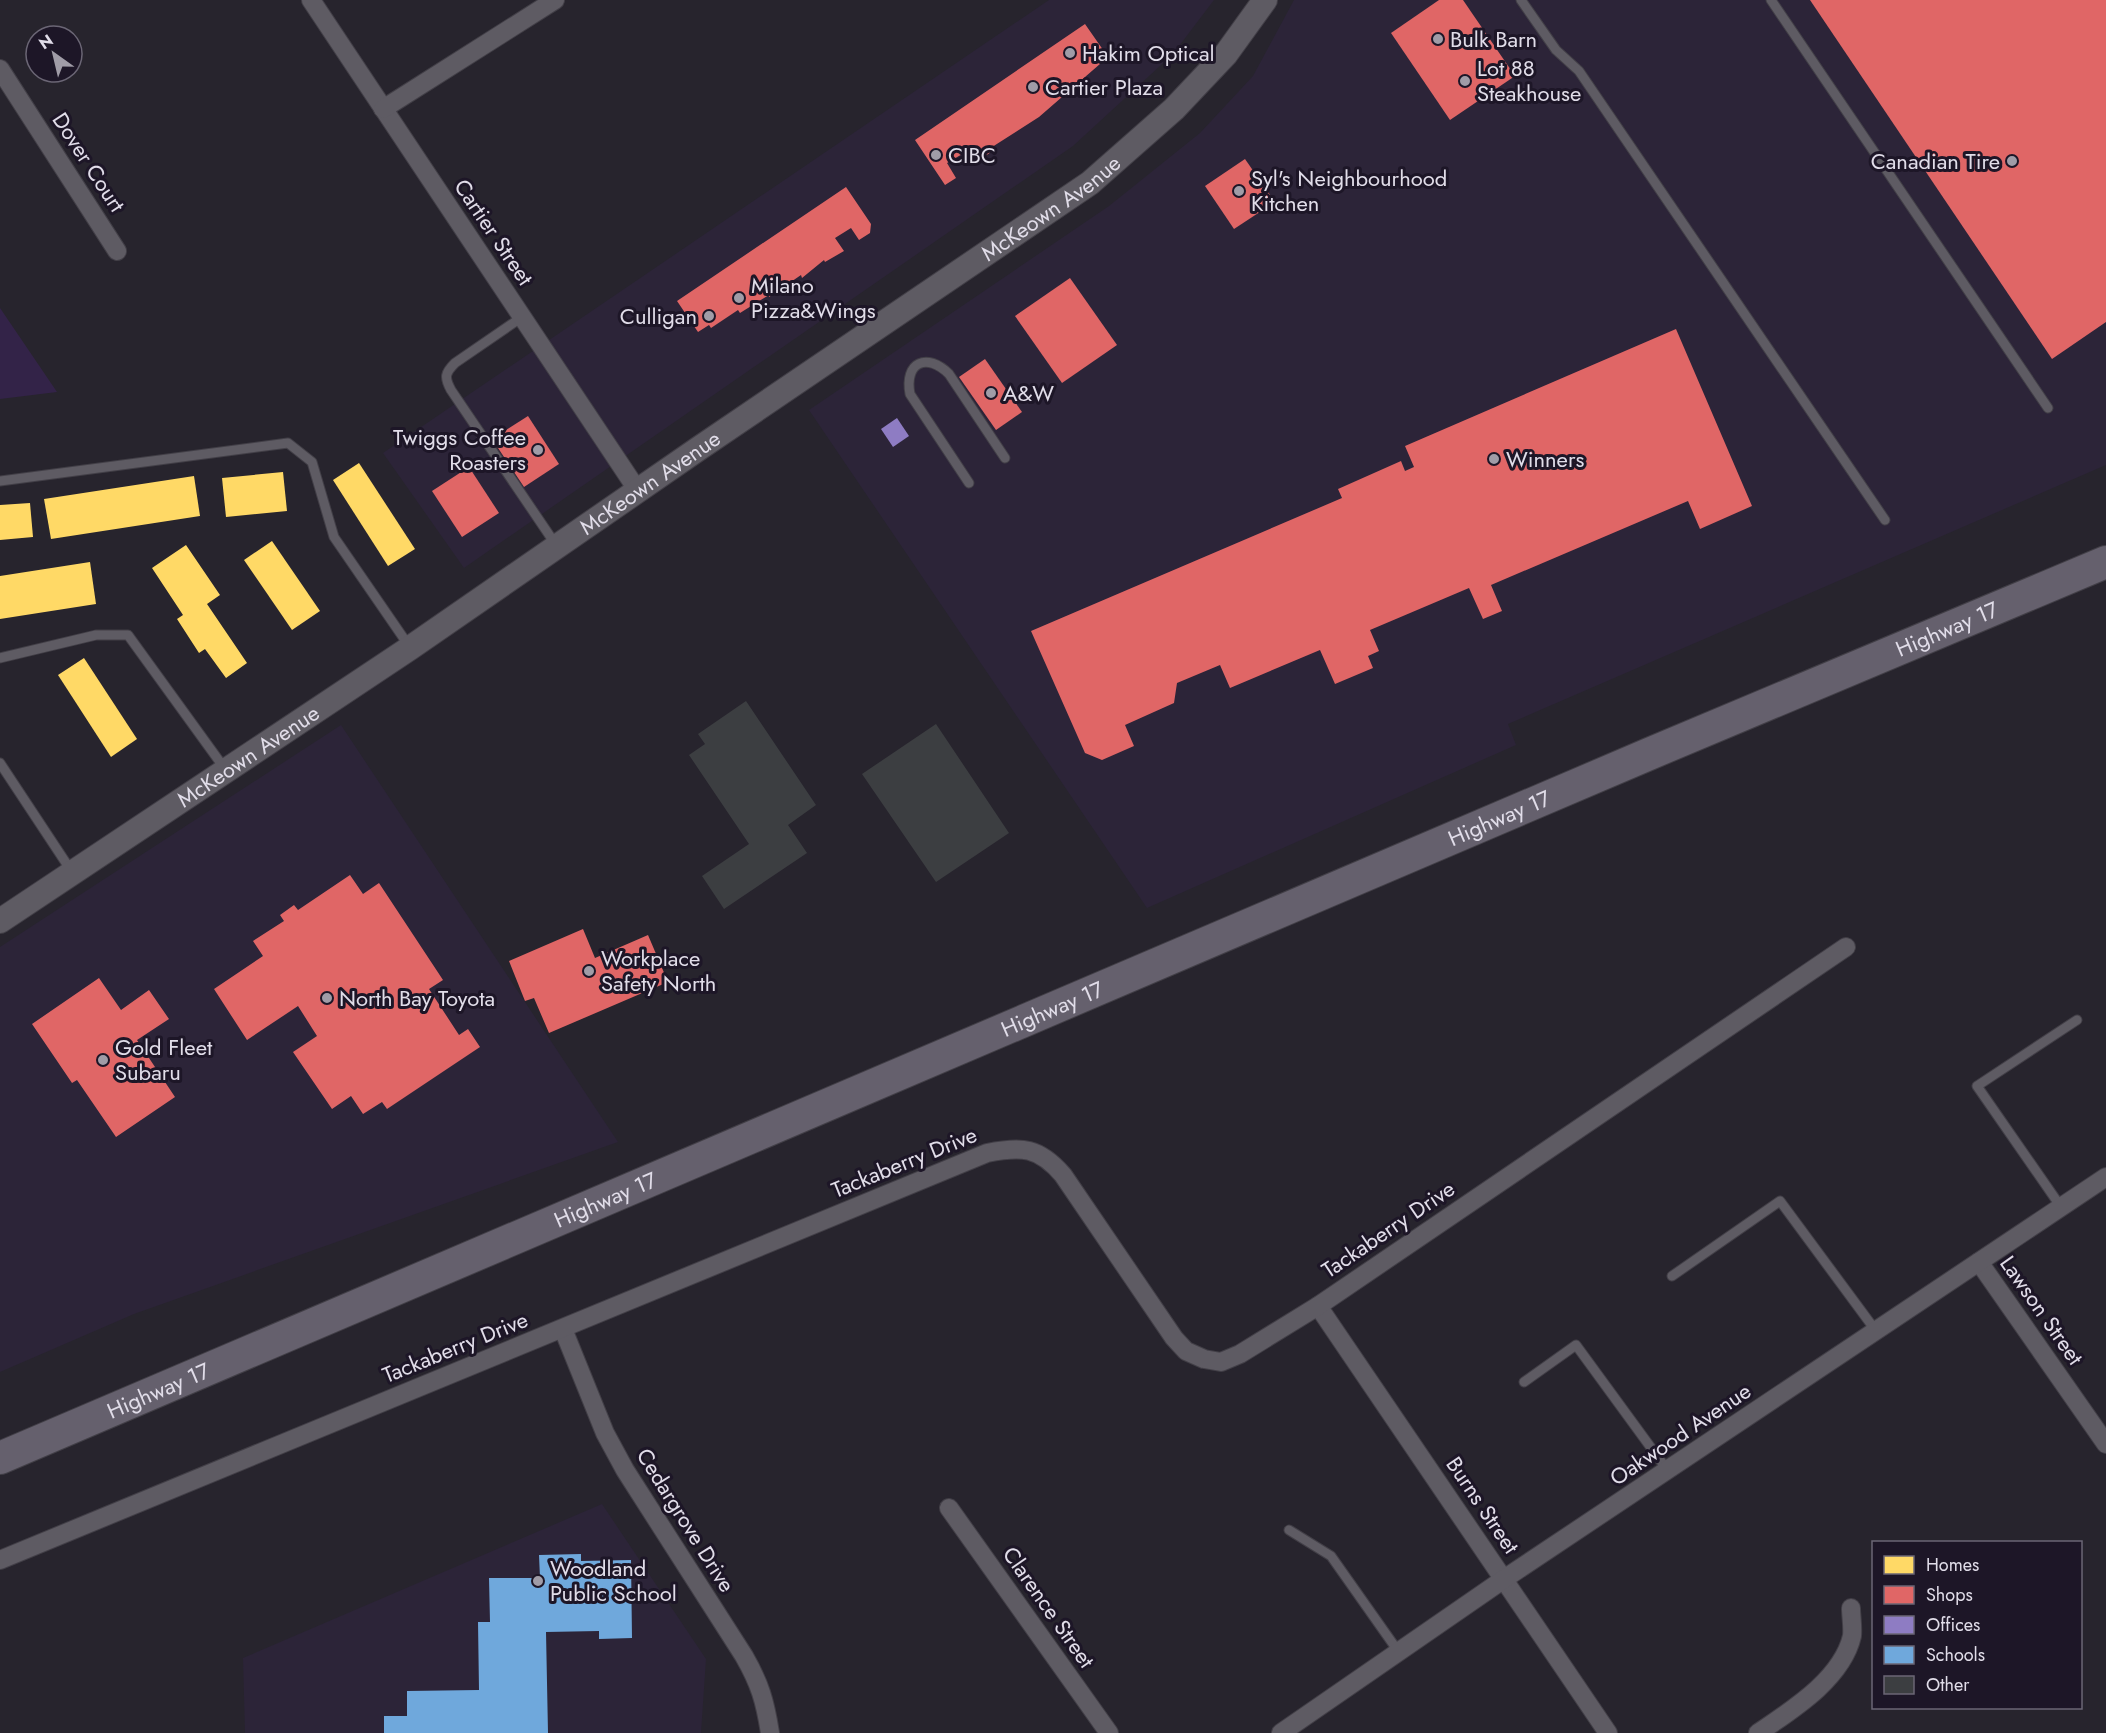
<svg xmlns="http://www.w3.org/2000/svg" width="2106" height="1733" viewBox="0 0 2106 1733" font-family="Jost,sans-serif">
	<rect width="100%" height="100%" fill="#27242d"/>
	<g fill="#2c2438">
		<polygon points="1049,0 1214,0 1173,54 1073,146 464,568 383,453"/>
		<polygon points="1294,0 2106,0 2106,465 1508,724 1516,745 1147,908 809,410 1109,206 1200,133 1253,76"/>
		<polygon points="341,725 618,1142 134,1314 0,1372 0,947"/>
		<polygon points="602,1504 706,1659 701,1733 245,1733 243,1658"/>
	</g>
	<polygon fill="#332348" points="0,308 57,392 0,399"/>
	<g fill="#ffd966">
		<polygon points="359,463 415,549 388,566 333,480"/>
		<polygon points="283,472 287,511 226,517 222,478"/>
		<polygon points="194,476 200,516 51,539 44,499"/>
		<polygon points="30,503 33,537 0,540 0,505"/>
		<polygon points="272,541 320,611 292,630 244,560"/>
		<polygon points="186,545 220,595 207,604 247,663 226,678 205,649 199,653 177,619 183,615 152,568"/>
		<polygon points="90,562 96,604 0,619 0,576"/>
		<polygon points="84,658 137,739 111,757 58,675"/>
	</g>
	<g fill="#e06666">
		<polygon points="1439,0 1463,0 1515,76 1450,120 1391,33"/>
		<polygon points="1810,0 2106,0 2106,322 2052,359"/>
		<polygon points="1085,24 1108,57 1039,117 989,149 991,152 972,165 964,153 947,163 956,178 945,185 915,140"/>
		<polygon points="1245,159 1275,202 1234,229 1205,186"/>
		<polygon points="846,187 871,224 870,233 859,240 851,228 835,238 844,251 825,262 824,260 802,278 801,275 769,297 769,295 740,313 738,310 711,328 709,325 698,332 677,301"/>
		<polygon points="1070,278 1117,345 1062,383 1015,316"/>
		<polygon points="1676,329 1752,506 1700,529 1688,501 1491,585 1502,611 1483,619 1469,588 1370,630 1379,651 1368,656 1373,668 1335,684 1320,650 1230,688 1220,665 1177,683 1174,703 1125,725 1134,746 1102,760 1085,753 1031,631 1342,498 1338,489 1401,461 1405,471 1414,467 1405,446"/>
		<polygon points="985,359 1022,412 996,430 959,377"/>
		<polygon points="528,416 559,464 524,487 492,439"/>
		<polygon points="469,467 499,513 462,537 432,491"/>
		<polygon points="350,875 363,894 379,883 443,980 429,989 459,1035 468,1029 480,1047 387,1109 382,1102 363,1114 351,1096 332,1109 293,1052 317,1036 298,1006 247,1040 214,989 263,956 253,941 284,921 280,915 294,905 298,910"/>
		<polygon points="583,929 595,958 648,935 668,982 549,1033 534,998 525,1001 509,961"/>
		<polygon points="99,978 121,1010 149,990 169,1019 137,1040 175,1097 116,1137 77,1080 72,1083 32,1024"/>
	</g>
	<polygon fill="#8e7cc3" points="897,418 909,436 893,447 881,429"/>
	<polygon fill="#6fa8dc" points="581,1554 581,1561 631,1560 632,1638 599,1639 599,1631 546,1632 548,1733 384,1733 384,1716 407,1716 407,1691 479,1690 478,1622 490,1622 489,1578 540,1578 539,1555"/>
	<g fill="#3c3e41">
		<polygon points="746,701 816,805 788,825 807,853 724,909 702,876 749,844 689,755 705,744 698,734"/>
		<polygon points="936,724 1009,833 936,882 862,774"/>
	</g>
	<g fill="none" stroke-linecap="round" stroke-linejoin="round">
		<defs>
			<g id="lane">
				<polyline points="1521,0 1556,50 1579,71 1885,520"/>
				<polyline points="1771,0 2048,408"/>
				<path d="M522 317 455 363C445 373 444 377 451 390L556 545"/>
				<polyline points="0,481 288,443 312,462 334,537 409,646"/>
				<path d="M969 483 910 394C904 362 927 352 949 374L1005 458"/>
				<polyline points="0,658 96,635 128,635 225,769"/>
				<polyline points="0,763 72,872"/>
				<polyline points="2061,1207 1977,1086 2077,1020"/>
				<polyline points="1672,1276 1780,1201 1876,1331"/>
				<polyline points="1524,1382 1576,1345 1668,1471"/>
				<polyline points="1289,1530 1331,1556 1398,1651"/>
			</g>
			<g id="street">
				<polyline points="311,0 638,491"/>
				<polyline points="0,69 117,251"/>
				<polyline points="383,109 555,0"/>
				<polyline points="1979,1262 2106,1444"/>
				<polyline points="1318,1306 1608,1733"/>
				<path d="M563 1329 605 1433 625 1470 744 1656C760 1684 765 1701 770 1733"/>
				<polyline points="949,1508 1109,1733"/>
				<path d="M0 1560 987 1153C1022 1146 1039 1147 1063 1175L1174 1338 1186 1351 1204 1359 1221 1362 1240 1354 1318 1306 1846 947"/>
				<polyline points="1281,1733 1504,1579 2106,1177"/>
				<path d="M1758 1733C1792 1710 1842 1679 1852 1636 1853 1627 1851 1616 1851 1608"/>
			</g>
			<g id="secondary">
				<path id="s1" d="M0 921 410 648 698 449 1090 183 1174 109 1226 54 1265 0"/>
			</g>
			<g id="highway">
				<path id="s2" d="M0 1458 1649 754 2106 562"/>
			</g>
		</defs>
		<use href="#lane" stroke="#423f47" stroke-width="11"/>
		<use href="#street" stroke="#423f47" stroke-width="20"/>
		<use href="#secondary" stroke="#423f47" stroke-width="26"/>
		<use href="#highway" stroke="#423f47" stroke-width="34"/>
		<use href="#lane" stroke="#5e5b63" stroke-width="9"/>
		<use href="#street" stroke="#5e5b63" stroke-width="18"/>
		<use href="#secondary" stroke="#5e5b63" stroke-width="24"/>
		<use href="#highway" stroke="#65606d" stroke-width="32"/>
	</g>
	<g fill="#a09ca7" stroke="#1d1627" stroke-width="2">
		<circle cx="1438" cy="39" r="6"/>
		<circle cx="1070" cy="53" r="6"/>
		<circle cx="1465" cy="81" r="6"/>
		<circle cx="1033" cy="87" r="6"/>
		<circle cx="936" cy="155" r="6"/>
		<circle cx="2012" cy="161" r="6"/>
		<circle cx="1239" cy="191" r="6"/>
		<circle cx="739" cy="298" r="6"/>
		<circle cx="709" cy="316" r="6"/>
		<circle cx="991" cy="393" r="6"/>
		<circle cx="538" cy="450" r="6"/>
		<circle cx="1494" cy="459" r="6"/>
		<circle cx="589" cy="971" r="6"/>
		<circle cx="327" cy="998" r="6"/>
		<circle cx="103" cy="1060" r="6"/>
		<circle cx="538" cy="1581" r="6"/>
	</g>
	<g text-anchor="middle" stroke-width="6" stroke-linejoin="round" paint-order="stroke">
		<g font-size="22" fill="#e1dde9" stroke="#1d1627" text-anchor="start">
			<text x="1450" y="47">Bulk Barn</text>
			<text x="1082" y="61">Hakim Optical</text>
			<text x="1477" y="76">Lot 88<tspan x="1477" dy="25">Steakhouse</tspan></text>
			<text x="1045" y="95">Cartier Plaza</text>
			<text x="948" y="163">CIBC</text>
			<text x="2000" y="169" text-anchor="end">Canadian Tire</text>
			<text x="1251" y="186">Syl's Neighbourhood<tspan x="1251" dy="25">Kitchen</tspan></text>
			<text x="751" y="293">Milano<tspan x="751" dy="25">Pizza&amp;Wings</tspan></text>
			<text x="697" y="324" text-anchor="end">Culligan</text>
			<text x="1003" y="401">A&amp;W</text>
			<text x="526" y="445" text-anchor="end">Twiggs Coffee<tspan x="526" dy="25">Roasters</tspan></text>
			<text x="1506" y="467">Winners</text>
			<text x="601" y="966">Workplace<tspan x="601" dy="25">Safety North</tspan></text>
			<text x="339" y="1006">North Bay Toyota</text>
			<text x="115" y="1055">Gold Fleet<tspan x="115" dy="25">Subaru</tspan></text>
			<text x="550" y="1576">Woodland<tspan x="550" dy="25">Public School</tspan></text>
		</g>
		<g font-size="22" fill="#e1dde9" stroke="#1d1627">
			<text transform="translate(89 162) rotate(57)" y="8">Dover Court</text>
			<text dy="8" stroke="none"><textPath href="#s1" startOffset="1270">McKeown Avenue</textPath></text>
			<text transform="translate(494 232) rotate(56)" y="8">Cartier Street</text>
			<text dy="8" stroke="none"><textPath href="#s1" startOffset="784">McKeown Avenue</textPath></text>
			<text dy="8" stroke="none"><textPath href="#s2" startOffset="2116">Highway 17</textPath></text>
			<text dy="8" stroke="none"><textPath href="#s1" startOffset="298">McKeown Avenue</textPath></text>
			<text dy="8" stroke="none"><textPath href="#s2" startOffset="1630">Highway 17</textPath></text>
			<text dy="8" stroke="none"><textPath href="#s2" startOffset="1144">Highway 17</textPath></text>
			<text transform="translate(904 1162) rotate(-22)" y="8">Tackaberry Drive</text>
			<text dy="8" stroke="none"><textPath href="#s2" startOffset="658">Highway 17</textPath></text>
			<text transform="translate(1388 1229) rotate(-34)" y="8">Tackaberry Drive</text>
			<text transform="translate(2042 1310) rotate(55)" y="8">Lawson Street</text>
			<text transform="translate(455 1347) rotate(-22)" y="8">Tackaberry Drive</text>
			<text dy="8" stroke="none"><textPath href="#s2" startOffset="172">Highway 17</textPath></text>
			<text transform="translate(1680 1434) rotate(-34)" y="8">Oakwood Avenue</text>
			<text transform="translate(1483 1505) rotate(56)" y="8">Burns Street</text>
			<text transform="translate(686 1520) rotate(58)" y="8">Cedargrove Drive</text>
			<text transform="translate(1049 1607) rotate(55)" y="8">Clarence Street</text>
		</g>
	</g>
	<rect x="1872" y="1541" width="210" height="168" fill="#1d1627" stroke="#6b6675" stroke-width="1.5"/>
	<rect x="1884" y="1556" width="30" height="18" fill="#ffd966" stroke="#6b6675" stroke-width="1.5"/>
	<text x="1926" y="1571" font-size="18" fill="#e1dde9">Homes</text>
	<rect x="1884" y="1586" width="30" height="18" fill="#e06666" stroke="#6b6675" stroke-width="1.5"/>
	<text x="1926" y="1601" font-size="18" fill="#e1dde9">Shops</text>
	<rect x="1884" y="1616" width="30" height="18" fill="#8e7cc3" stroke="#6b6675" stroke-width="1.5"/>
	<text x="1926" y="1631" font-size="18" fill="#e1dde9">Offices</text>
	<rect x="1884" y="1646" width="30" height="18" fill="#6fa8dc" stroke="#6b6675" stroke-width="1.5"/>
	<text x="1926" y="1661" font-size="18" fill="#e1dde9">Schools</text>
	<rect x="1884" y="1676" width="30" height="18" fill="#3c3e41" stroke="#6b6675" stroke-width="1.5"/>
	<text x="1926" y="1691" font-size="18" fill="#e1dde9">Other</text>
	<g transform="translate(54 54) rotate(326)"><circle r="28" fill="#1d1627" stroke="#6b6675" stroke-width="1.5"/>
	<path d="M0-4.5L10 22L0 15L-10 22Z" fill="#a09ca7"/>
	<text y="-9" font-size="16" font-weight="bold" text-anchor="middle" fill="#e1dde9">N</text>
	</g>
</svg>
